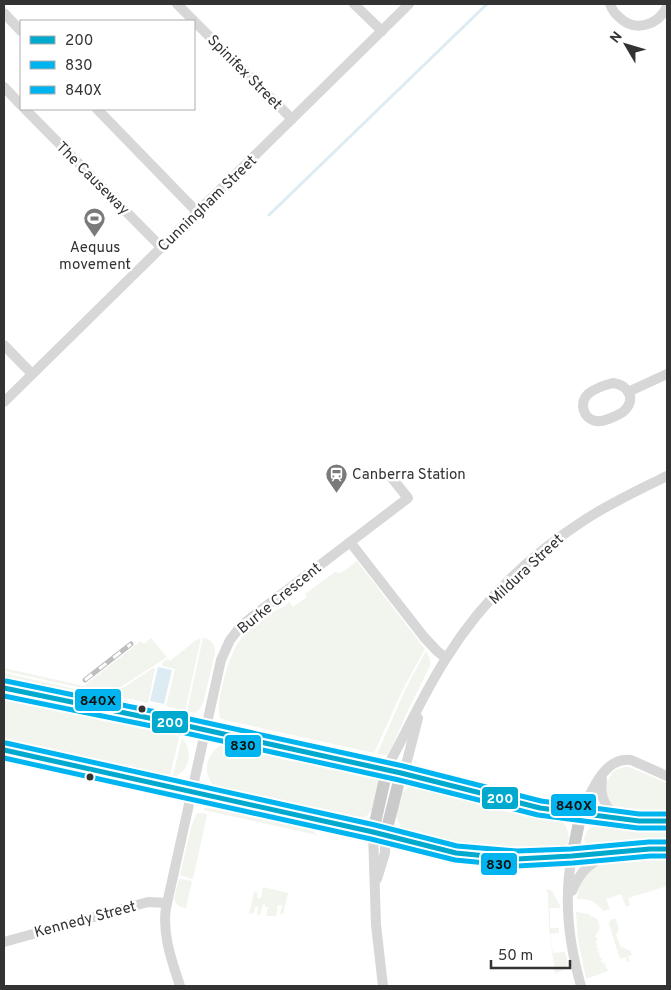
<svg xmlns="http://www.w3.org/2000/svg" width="671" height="990" viewBox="0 0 671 990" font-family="Overpass,sans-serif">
	<rect width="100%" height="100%" fill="#fff"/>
	<g fill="#f1f5ed">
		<path d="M357 561 425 649 403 689 374 753 225 720 220 718C217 707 220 697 222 687 228 661 237 637 258 619 267 612 271 613 279 609 283 608 286 605 289 602L293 607 307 597 305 594 335 572 341 573Z"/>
		<polygon points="151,638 167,657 110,694 4,671 4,668 84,686 141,641 144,644"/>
		<polygon points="201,638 185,711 166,706 175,669 162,666 163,662 168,659 170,661 195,641"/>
		<path d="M203 638C211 639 215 644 215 653L203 703 200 709 195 713 187 711Z"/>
		<polygon points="426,651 430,659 430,666 411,704 391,749 387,755 377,754 406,688"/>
		<polygon points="153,668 155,669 148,703 112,695"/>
		<polygon points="4,673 133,702 131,708 4,679"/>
		<polygon points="4,695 175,734 178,735 179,739 170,775 168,779 161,779 4,744"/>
		<polygon points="225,723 373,756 370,761 235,731 229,728 224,724"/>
		<path d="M182 738C194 752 190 770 173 778V776L181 741Z"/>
		<path d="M227 742H233L383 774C377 795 377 821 350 821L221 792C199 778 204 751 227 742Z"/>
		<polygon points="625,767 629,767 667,783 667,816 623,814 616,810 606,796 606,784 612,773 617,769"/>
		<path d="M417 784H422L556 814C567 823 576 843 560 851L529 852 477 848 449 843 414 835 406 831 401 827 396 817 400 795 406 789Z"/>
		<polygon points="211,806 222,807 311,828 317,835 204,810 203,809"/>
		<polygon points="197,813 204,813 207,815 193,879 182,876 180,875 192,824"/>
		<path d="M604 822 667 827V843H652L593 848C574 842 590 823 604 822Z"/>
		<path d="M656 857H667V886L628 898 630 905 626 907 621 894 606 899 610 909 603 911C596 901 589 899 577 899 578 891 580 878 585 873 598 859 638 859 656 857Z"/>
		<path d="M179 879H181L192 881 186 908C180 908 176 905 174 899Z"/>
		<polygon points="263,887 288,893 283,914 280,914 282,905 278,905 276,916 266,916 268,907 265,907 265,904 263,904 260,915 257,915 258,907 255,907 254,913 249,914 254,892 258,893 257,898 261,898"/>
		<polygon points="546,889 552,891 561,908 550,908 550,928 559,928 559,933 550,934 553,953 564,952 565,953 568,964 565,969 555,974 549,928 548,894"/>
		<path d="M576 912 588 914 597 919C600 926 601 930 595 936L598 939 595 942 598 945 596 947 599 950 597 952 600 954 599 956 602 959 601 961 604 964 607 959 605 964 608 971 586 979 578 940Z"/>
		<polygon points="612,919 616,919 619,929 616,935 620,946 628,950 630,950 632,955 628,956 630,961 627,962 626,957 620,959 609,924 610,921"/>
	</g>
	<polygon fill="#ddebf3" points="158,667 172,670 164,704 150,701"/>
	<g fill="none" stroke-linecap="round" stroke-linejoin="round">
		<polyline stroke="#ddebf3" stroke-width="3" points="269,215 487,4"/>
		<g stroke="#d7d7d7" stroke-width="10">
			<polyline points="177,4 292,119"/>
			<polyline points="354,4 382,31"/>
			<path d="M610 4C612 9 615 14 619 17 635 33 658 25 667 7"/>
			<polyline points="4,13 21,31"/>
			<polyline points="4,87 21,105"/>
			<polyline points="25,109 162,248"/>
			<polyline points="97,109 198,213"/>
			<polyline points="4,345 32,374"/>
			<path d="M613 383C628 385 637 399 624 411 621 414 615 416 611 418 606 420 601 422 596 421 583 419 579 403 588 394 594 389 605 385 613 383Z"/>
			<polyline points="628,392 667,374"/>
			<polyline points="4,402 409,4"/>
			<polyline points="350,542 424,637 437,651 446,658"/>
			<path d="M387 770 392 758C410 725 426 689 447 657 481 603 529 556 583 521 610 503 639 490 667 476"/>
			<polyline points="401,773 407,761 418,718"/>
			<path d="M602 779C599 798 606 810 622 819"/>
			<path d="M581 813C591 793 604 756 631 760L667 776"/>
			<polyline points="373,832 376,925 383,986"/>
			<path d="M572 856C563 900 569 944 581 986"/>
			<polyline points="377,879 385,853 385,836"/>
			<path d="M572 891C580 870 590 864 609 853"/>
			<polyline points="4,942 148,902 167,903"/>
			<path d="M180 986C172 961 162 935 166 908L221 660 230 640 241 626 253 616 408 498 391 477"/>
		</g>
		<g stroke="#cacaca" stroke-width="12">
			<polyline points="4,688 183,725 314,754 401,773 540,808 639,821 667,821"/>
			<polyline points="4,750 373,832 456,853 517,859 572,856 650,849 667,849"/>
			<polyline points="373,832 387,770"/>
			<polyline points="385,836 401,773"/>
			<polyline points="572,856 581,813"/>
		</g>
		<defs>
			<polyline id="rail" points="85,680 131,644"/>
		</defs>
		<use href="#rail" stroke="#bebebe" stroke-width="5"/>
		<use href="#rail" stroke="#fff" stroke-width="3" stroke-dasharray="9" stroke-linecap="butt"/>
		<defs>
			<g id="bus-1">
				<polyline points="4,688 183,725 401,773 540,808 639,821 667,821"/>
				<polyline points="4,750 373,832 456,853 517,859 572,856 650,849 667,849"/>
			</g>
			<g id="bus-2">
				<polyline points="4,696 181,732 399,780 538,815 638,828 667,828"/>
				<polyline points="4,758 371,839 455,860 517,866 573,863 650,856 667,856"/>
			</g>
			<g id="bus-3">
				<polyline points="6,681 185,718 403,766 541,801 639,814 667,814"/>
				<polyline points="6,743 375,825 457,846 517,851 571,849 649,842 667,842"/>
			</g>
		</defs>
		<use href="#bus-1" stroke="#fff" stroke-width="9"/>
		<use href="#bus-2" stroke="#fff" stroke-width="9"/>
		<use href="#bus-3" stroke="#fff" stroke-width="9"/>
		<use href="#bus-1" stroke="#00a9ce" stroke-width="5"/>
		<use href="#bus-2" stroke="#00b5ef" stroke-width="5"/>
		<use href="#bus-3" stroke="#00b5ef" stroke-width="5"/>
	</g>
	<defs>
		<symbol id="stadium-pin" viewBox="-11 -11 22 30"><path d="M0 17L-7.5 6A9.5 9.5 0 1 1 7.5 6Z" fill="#7a7a7a" stroke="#fff"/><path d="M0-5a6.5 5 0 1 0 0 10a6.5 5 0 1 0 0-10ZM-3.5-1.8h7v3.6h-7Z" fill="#fff"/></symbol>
		<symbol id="station-pin" viewBox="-11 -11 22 30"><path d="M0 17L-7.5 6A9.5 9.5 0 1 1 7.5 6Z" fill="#7a7a7a" stroke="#fff"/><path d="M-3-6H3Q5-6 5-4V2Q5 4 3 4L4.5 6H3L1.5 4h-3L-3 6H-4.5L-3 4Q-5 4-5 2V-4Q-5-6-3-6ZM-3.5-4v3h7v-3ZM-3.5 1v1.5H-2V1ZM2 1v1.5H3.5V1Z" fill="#fff"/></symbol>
	</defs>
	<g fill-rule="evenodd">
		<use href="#stadium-pin" x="82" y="206" width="25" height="34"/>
		<use href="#station-pin" x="324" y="462" width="25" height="34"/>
	</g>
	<g fill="#333" stroke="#fff" stroke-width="2">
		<circle cx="142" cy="709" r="4.5"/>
		<circle cx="90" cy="777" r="4.5"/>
	</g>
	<g text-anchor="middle" stroke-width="5" stroke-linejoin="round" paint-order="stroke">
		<g font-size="15" fill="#333" stroke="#fff">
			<text transform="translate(245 72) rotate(45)" y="5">Spinifex Street</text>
			<text transform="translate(93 178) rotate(45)" y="5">The Causeway</text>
			<text transform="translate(207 203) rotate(-44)" y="5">Cunningham Street</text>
			<text transform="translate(526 569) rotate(-43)" y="5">Mildura Street</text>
			<text transform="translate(279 598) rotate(-39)" y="5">Burke Crescent</text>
			<text transform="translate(85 919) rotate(-15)" y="5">Kennedy Street</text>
		</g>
		<g font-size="15" fill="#333" stroke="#fff">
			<text x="95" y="252">Aequus<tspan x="95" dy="17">movement</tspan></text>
			<text x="352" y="479" text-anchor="start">Canberra Station</text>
		</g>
	</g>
	<g stroke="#fff" stroke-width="2">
		<rect x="74" y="688" width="48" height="24" rx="5" fill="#00b5ef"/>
		<rect x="151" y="710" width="38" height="24" rx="5" fill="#00a9ce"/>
		<rect x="224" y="734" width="38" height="24" rx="5" fill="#00b5ef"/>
		<rect x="481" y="786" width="38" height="24" rx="5" fill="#00a9ce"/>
		<rect x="550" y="793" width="47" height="24" rx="5" fill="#00b5ef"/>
		<rect x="480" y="852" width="38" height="24" rx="5" fill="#00b5ef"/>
	</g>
	<g font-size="14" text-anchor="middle" font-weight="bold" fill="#fff">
		<text x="170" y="727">200</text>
		<text x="500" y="803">200</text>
	</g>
	<g font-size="14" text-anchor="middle" font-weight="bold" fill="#111">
		<text x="98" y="705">840X</text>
		<text x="243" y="750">830</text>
		<text x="574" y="810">840X</text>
		<text x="499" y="869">830</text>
	</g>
	<rect width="671" height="990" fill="none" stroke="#333333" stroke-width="10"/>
	<rect x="20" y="20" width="175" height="90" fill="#ffffff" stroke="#adadad"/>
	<rect x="30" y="36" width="25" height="8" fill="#00a9ce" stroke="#adadad"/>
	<text x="65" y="45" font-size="15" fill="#333333">200</text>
	<rect x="30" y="61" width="25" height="8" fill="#00b5ef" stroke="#adadad"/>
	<text x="65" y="70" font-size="15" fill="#333333">830</text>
	<rect x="30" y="86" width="25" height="8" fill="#00b5ef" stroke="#adadad"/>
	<text x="65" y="95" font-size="15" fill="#333333">840X</text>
	<g transform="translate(626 45) rotate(308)" stroke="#ffffff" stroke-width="4" paint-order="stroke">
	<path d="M0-4L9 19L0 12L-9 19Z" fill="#333333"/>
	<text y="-8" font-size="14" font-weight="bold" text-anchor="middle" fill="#333333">N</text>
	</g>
	<path d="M491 960v8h79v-8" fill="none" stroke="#333333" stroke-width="2.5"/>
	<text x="498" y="960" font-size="15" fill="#333333" stroke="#ffffff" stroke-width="4" paint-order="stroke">50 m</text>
</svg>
